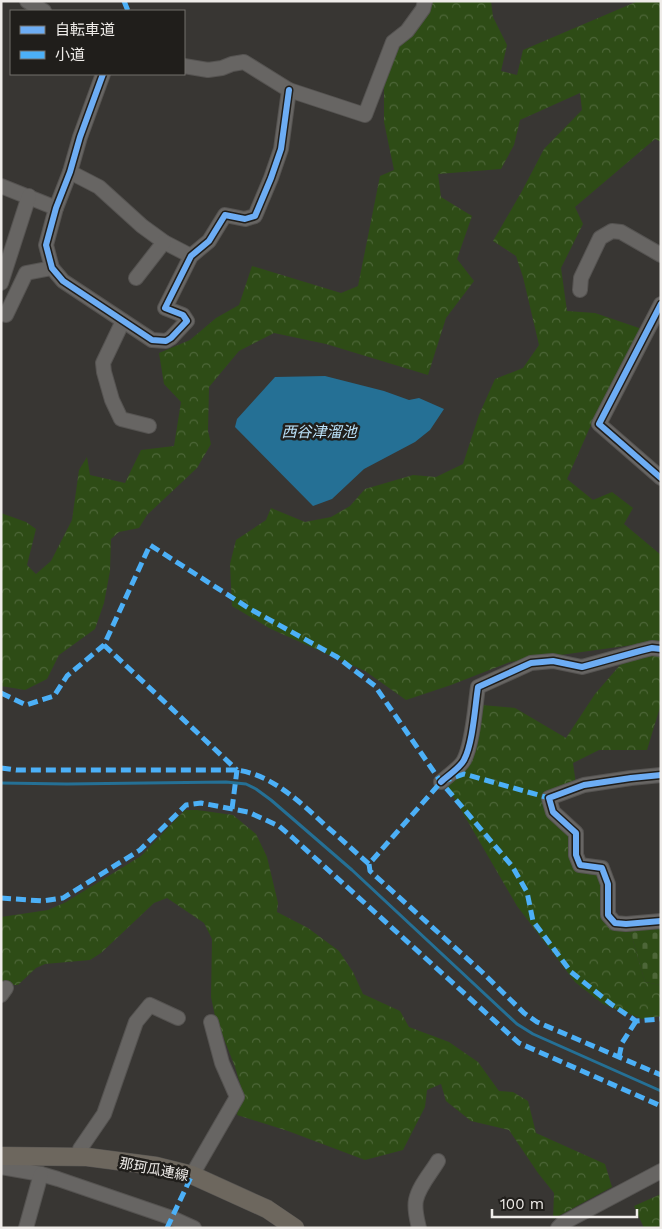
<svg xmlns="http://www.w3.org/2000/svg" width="662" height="1229" viewBox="0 0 662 1229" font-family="'Work Sans','Noto Sans JP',sans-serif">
	<defs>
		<pattern id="forest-crowns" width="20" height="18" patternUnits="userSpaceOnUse" patternTransform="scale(1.25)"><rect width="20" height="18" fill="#2e4c16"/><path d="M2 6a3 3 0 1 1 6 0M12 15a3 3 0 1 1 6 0" fill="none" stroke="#4d6638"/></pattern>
		<pattern id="cemetery-stones" width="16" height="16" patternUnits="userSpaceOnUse" patternTransform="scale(1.25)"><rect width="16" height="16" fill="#2e4c16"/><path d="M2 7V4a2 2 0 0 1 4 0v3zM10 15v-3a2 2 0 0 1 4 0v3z" fill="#4d6638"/></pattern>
	</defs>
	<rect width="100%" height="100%" fill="#383633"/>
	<g fill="url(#forest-crowns)">
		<polygon points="430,1 491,1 493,17 507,45 501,71 517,75 523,50 638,1 661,1 661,142 655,139 575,207 583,224 561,268 567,311 595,313 642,329 591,425 567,479 593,500 612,492 633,508 624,524 661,555 661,643 654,642 510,662 451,685 406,700 365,671 271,629 232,606 230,564 236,540 266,520 271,508 305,522 331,517 350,506 365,489 413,475 436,477 463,464 479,415 495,379 523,368 539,345 523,277 516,256 493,241 522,191 544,149 582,110 580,93 520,120 514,145 501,169 438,174 441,197 472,216 457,259 474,281 446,318 428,375 326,344 274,333 239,351 209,387 208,431 211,444 197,468 147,515 139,528 119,532 111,539 110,571 104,603 95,629 59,655 47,679 25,690 1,686 1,513 26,522 36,529 27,565 36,574 51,561 72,520 79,470 87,457 90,475 125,483 141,450 174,446 181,402 164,384 159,353 190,340 216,318 239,305 252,266 341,293 358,286 380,176 394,170 384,122 384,79 398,49 427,13"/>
		<polygon points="646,652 661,657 661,704 647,750 599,750 573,763 576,784 545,792 546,809 570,836 574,866 598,872 605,884 603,914 630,930 645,982 661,985 661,1016 642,1019 603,1004 575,982 517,906 446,784 482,705 515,708 566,738 595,694 627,657"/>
		<polygon points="185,810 197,810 233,815 256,834 267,857 278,903 277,912 308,928 339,951 353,972 363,994 400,1011 409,1027 449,1042 478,1062 499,1091 513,1092 528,1101 536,1133 605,1164 612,1187 553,1219 554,1193 538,1173 509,1130 471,1121 446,1101 441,1084 427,1090 425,1107 403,1150 365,1160 288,1131 237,1115 241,1087 235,1067 215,1016 211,997 212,939 204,923 167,898 154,903 101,953 90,960 45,964 36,968 18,985 9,985 1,990 1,917 48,910 66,902 141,856"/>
		<polygon points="661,1194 661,1228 644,1228 634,1206"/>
	</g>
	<polygon fill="url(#cemetery-stones)" points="661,925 661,985 645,982 630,930"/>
	<polygon fill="#257095" points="325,376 384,391 409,400 419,398 444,409 430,430 415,442 364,469 332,499 313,506 235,427 237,419 275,377"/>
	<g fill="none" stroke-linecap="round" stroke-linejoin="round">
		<polyline stroke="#257095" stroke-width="3" points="1,783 67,784 226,782 246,784 256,789 271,800 352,870 517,1024 533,1034 661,1091"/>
		<defs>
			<g id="minor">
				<polyline points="27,1 44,11"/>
				<polyline points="184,66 208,70 222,68 232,64 244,62 289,90 365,115 393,42 407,31 423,9 425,1"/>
				<polyline points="103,74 80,137 70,172 56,208 46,245 52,268 63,281 152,340 166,341 171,338 187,321 183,315 165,308 191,256 209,241 225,215 245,219 255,216 271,178 281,149 289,90"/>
				<polyline points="70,172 99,187 142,226 164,242 191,256"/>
				<polyline points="1,186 56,208"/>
				<polyline points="136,278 164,242"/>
				<polyline points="1,283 29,196"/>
				<polyline points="580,290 581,278 600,238 612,231 621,232 661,255"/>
				<polyline points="661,304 599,424 661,478"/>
				<polyline points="6,315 26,273 52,268"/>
				<polyline points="123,321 103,363 104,372 112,400 121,419 149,426"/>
				<polyline points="661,775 631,778 584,785 549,798 553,812 576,833 576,855 580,865 602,868 608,884 608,915 615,923 626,924 661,921"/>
				<path d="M441 782C447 776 460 768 464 760 473 743 475 706 478 687L531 663 553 661 582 667 640 651 652 648 661 649"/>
				<polyline points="1,995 6,988"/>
				<polyline points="79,1157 80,1149 104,1114 136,1022 150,1005 178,1018"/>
				<polyline points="1,1167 41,1174 58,1179 172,1218 194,1228"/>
				<polyline points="192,1175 237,1097 222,1063 211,1022"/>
				<polyline points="26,1228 41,1174"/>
				<path d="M419 1228C417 1219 414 1209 416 1200 419 1186 431 1173 438 1161"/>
				<polyline points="558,1228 563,1223 661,1171"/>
			</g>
			<polyline id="major" points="1,1156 87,1157 156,1166 192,1175 267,1209 295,1228"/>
		</defs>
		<use href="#minor" stroke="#555351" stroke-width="16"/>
		<use href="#major" stroke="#555351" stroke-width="19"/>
		<use href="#minor" stroke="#676563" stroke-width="14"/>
		<use href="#major" stroke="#6d675e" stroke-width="18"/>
		<g stroke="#4cb0f7" stroke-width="5" stroke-dasharray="10 5" stroke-linecap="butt">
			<polyline points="124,1 128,11"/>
			<polyline points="104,645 237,770"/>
			<polyline points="1,693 26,705 54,696 67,676 104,645 150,545 250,609 337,657 375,686 441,782 512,866 527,892 533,921 571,972 611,1004 636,1021 661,1019"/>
			<path d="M1 768 16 770H237C272 775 300 802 325 825 340 838 354 851 369 864L441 782 464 774 549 798"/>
			<polyline points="232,809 237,770"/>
			<polyline points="369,864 370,871 482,972 524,1013 537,1022 661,1075"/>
			<polyline points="1,898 43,901 63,898 140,850 186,805 201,803 248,812 279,826 293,838 519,1043 661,1106"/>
			<polyline points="619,1057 622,1043 636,1021"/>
			<polyline points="167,1228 192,1175"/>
		</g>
		<defs>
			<g id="cycleway">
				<polyline points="103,74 80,137 70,172 56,208 46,245 52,268 63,281 152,340 166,341 171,338 187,321 183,315 165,308 191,256 209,241 225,215 245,219 255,216 271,178 281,149 289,90"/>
				<polyline points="661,304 599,424 661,478"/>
				<polyline points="661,775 631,778 584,785 549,798 553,812 576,833 576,855 580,865 602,868 608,884 608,915 615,923 626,924 661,921"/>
				<path d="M441 782C447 776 460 768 464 760 473 743 475 706 478 687L531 663 553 661 582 667 640 651 652 648 661 649"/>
			</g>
		</defs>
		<use href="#cycleway" stroke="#201e1b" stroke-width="9"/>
		<use href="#cycleway" stroke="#6dadf4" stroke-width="6"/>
	</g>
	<g text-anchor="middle" stroke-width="5" stroke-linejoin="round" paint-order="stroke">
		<g font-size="14" fill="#efece9" stroke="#201e1b">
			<text transform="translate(154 1169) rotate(11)" y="5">那珂瓜連線</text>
		</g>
		<g font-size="15" font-style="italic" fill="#bbe2fa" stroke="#201e1b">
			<text x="319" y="437">西谷津溜池</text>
		</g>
	</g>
	<rect width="662" height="1229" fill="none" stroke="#efece9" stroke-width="5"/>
	<rect x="10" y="10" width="175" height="65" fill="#201e1b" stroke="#73706d"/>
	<rect x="20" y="26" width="25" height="8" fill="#6dadf4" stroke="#73706d"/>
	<text x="55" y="35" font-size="15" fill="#efece9">自転車道</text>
	<rect x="20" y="51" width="25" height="8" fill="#4cb0f7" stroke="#73706d"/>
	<text x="55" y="60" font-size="15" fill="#efece9">小道</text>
	<path d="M492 1209v8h145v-8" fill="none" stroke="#efece9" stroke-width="2.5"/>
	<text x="500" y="1209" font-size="15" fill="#efece9" stroke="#201e1b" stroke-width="4" paint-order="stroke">100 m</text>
</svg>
